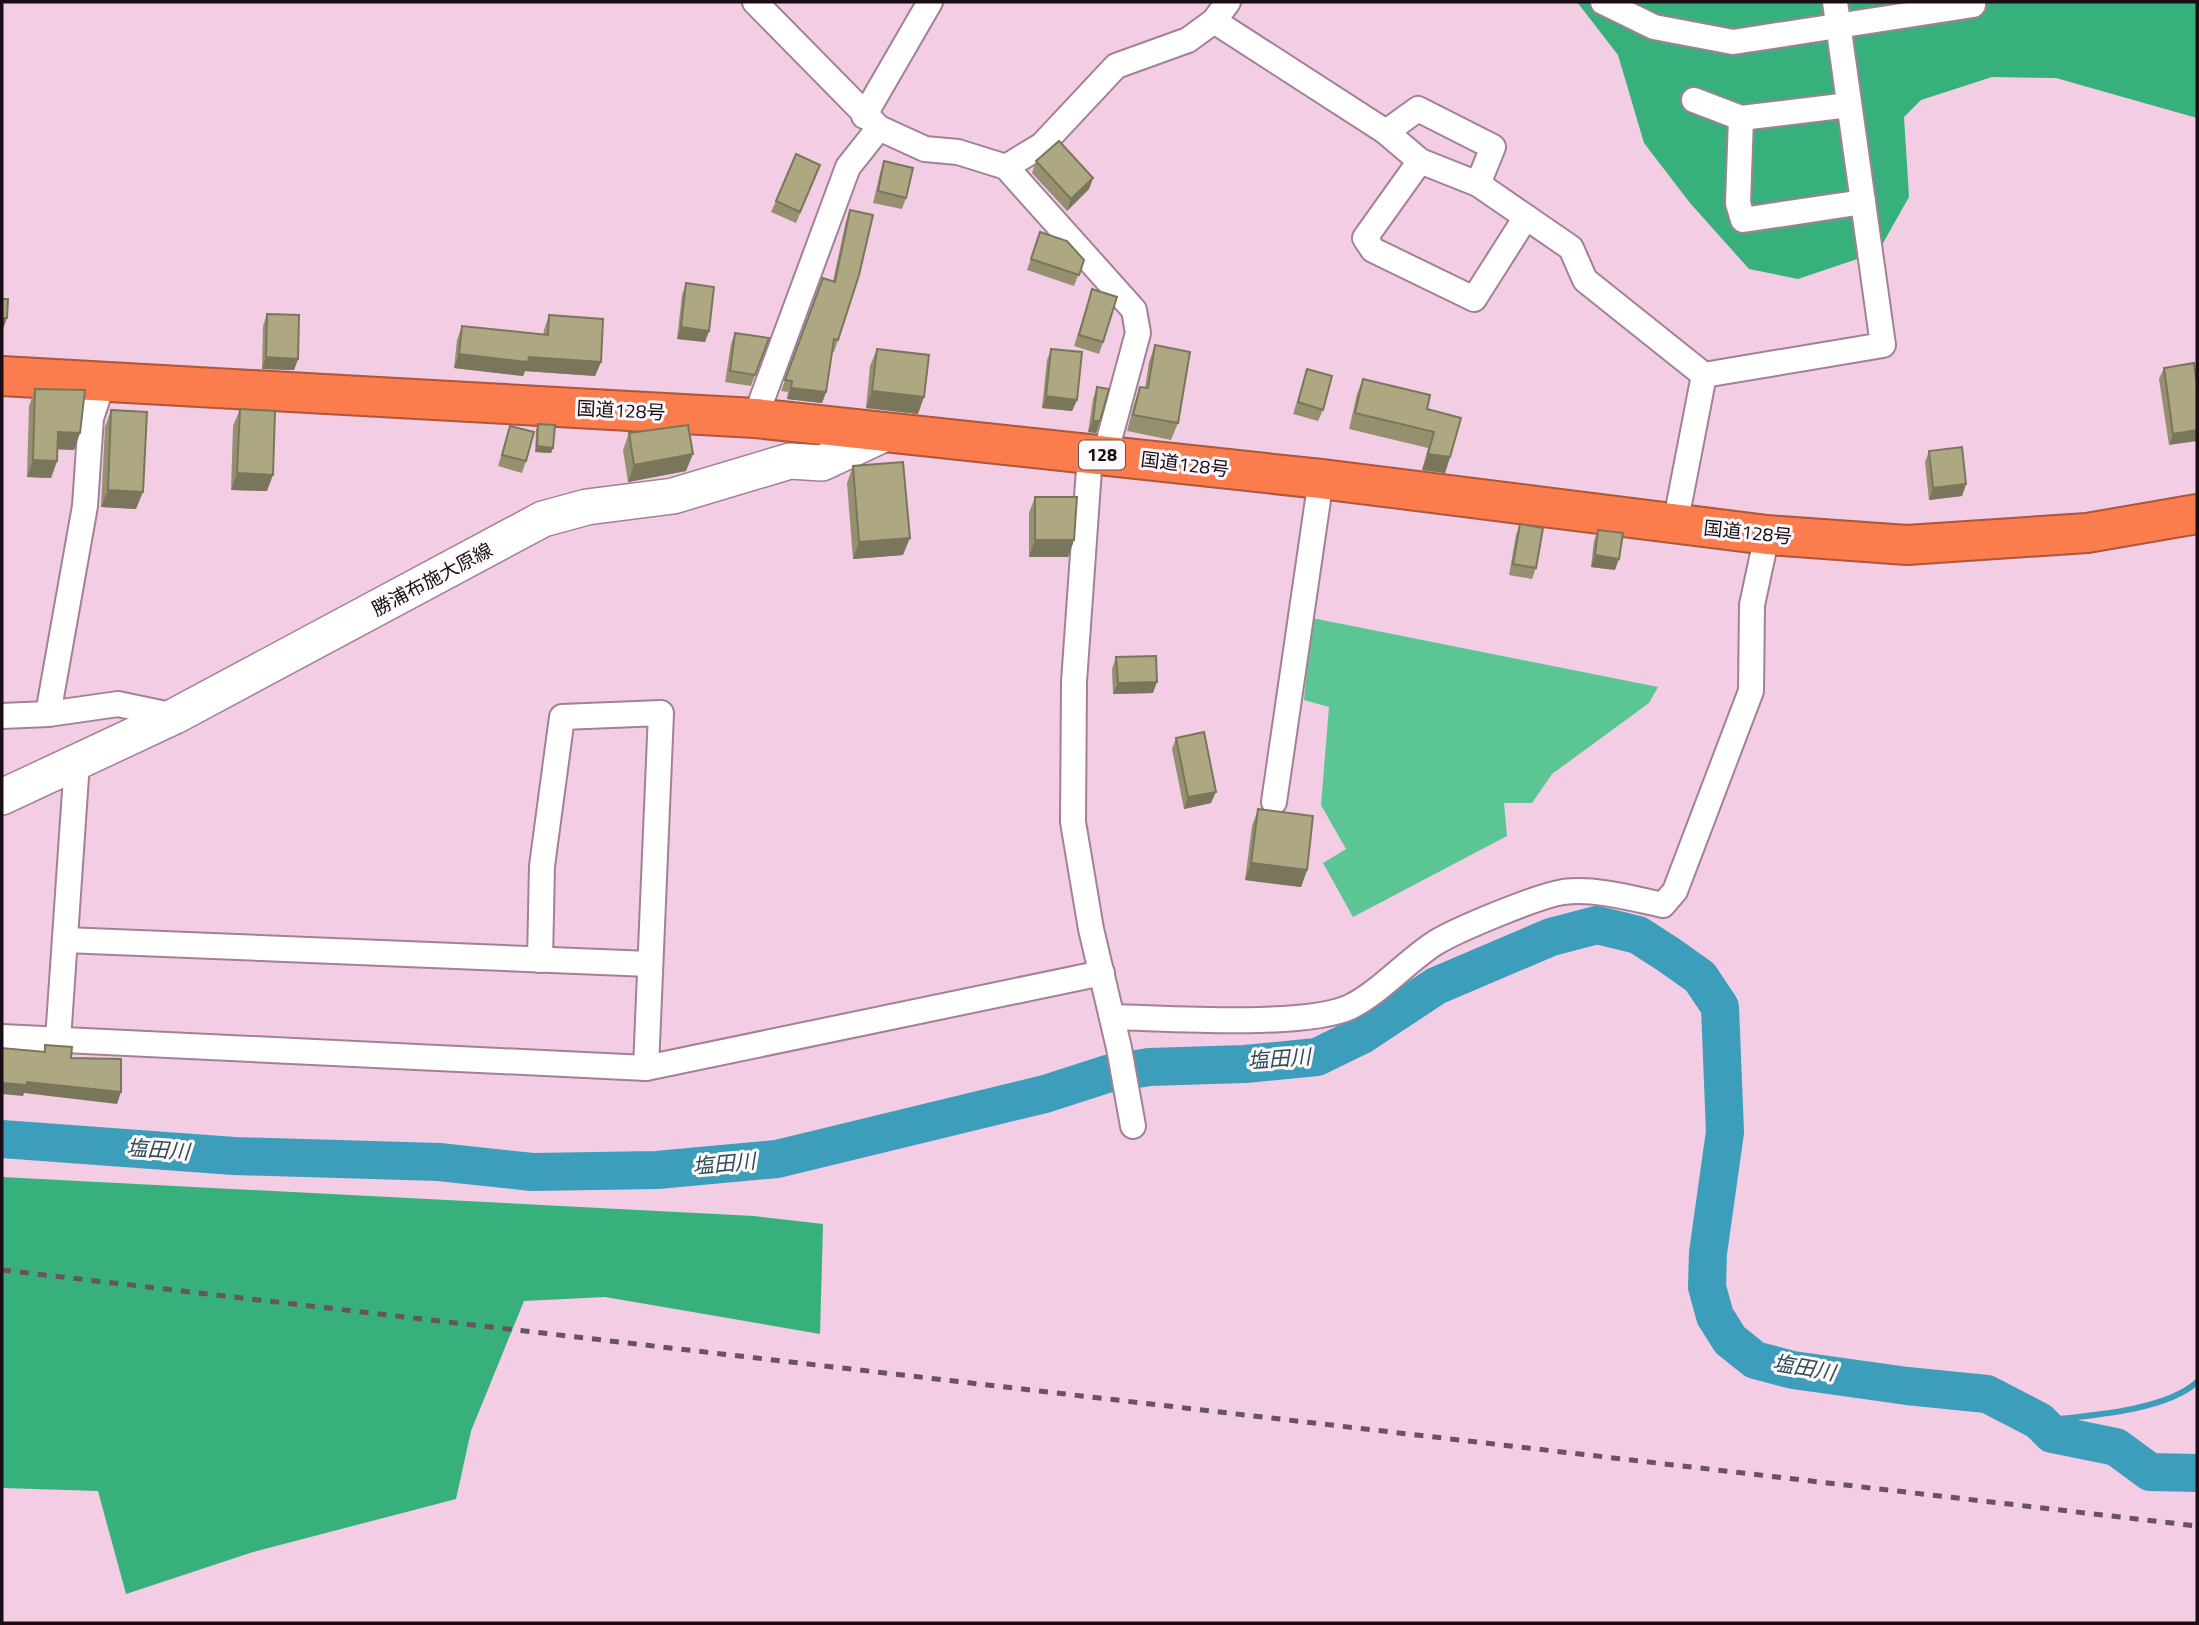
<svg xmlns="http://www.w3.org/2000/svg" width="2199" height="1625" viewBox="0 0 2199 1625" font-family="'Titillium Web','Noto Sans JP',sans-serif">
	<rect width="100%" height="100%" fill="#f2cde4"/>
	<polygon fill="#5bc593" points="1312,618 1658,687 1649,703 1552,774 1532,803 1504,803 1507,836 1353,917 1323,863 1346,849 1321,805 1329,707 1304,700"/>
	<g fill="#38b07c">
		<polygon points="1577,2 2197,2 2197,118 2056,78 1992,77 1921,100 1904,117 1909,197 1878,252 1798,279 1749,269 1690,203 1644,143 1618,55"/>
		<polygon points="2,1177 754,1216 823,1224 820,1334 605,1297 524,1301 471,1431 456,1499 253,1552 126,1594 98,1491 2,1488"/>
	</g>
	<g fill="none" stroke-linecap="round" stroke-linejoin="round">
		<path stroke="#3d9ebb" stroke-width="6" d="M2039 1421C2083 1416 2164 1412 2197 1382"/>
		<polyline stroke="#3d9ebb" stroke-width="38" points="2,1139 234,1156 439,1162 532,1172 657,1170 777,1159 1045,1094 1107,1074 1149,1067 1245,1064 1317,1057 1362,1035 1436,986 1551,937 1597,925 1638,935 1669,955 1700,977 1720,1007 1725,1132 1708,1253 1707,1287 1715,1316 1730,1340 1755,1360 1793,1370 1907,1386 1987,1394 2039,1421 2052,1434 2116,1447 2150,1472 2197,1473"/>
		<defs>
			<g id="street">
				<polyline points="755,2 879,128 925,149 958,152 1006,167 1134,310 1138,333 1105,455"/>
				<polyline points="1603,2 1654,27 1733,42 1973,5"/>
				<polyline points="1214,21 1386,132 1418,109 1493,147 1478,184 1571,248 1585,280 1704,375 1675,525"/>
				<polyline points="1694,100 1741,118 1849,105"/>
				<polyline points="864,116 930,2"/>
				<polyline points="1741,118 1738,203 1743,220 1863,202"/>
				<polyline points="1386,132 1420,161 1478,184"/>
				<polyline points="1420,161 1365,238 1373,250 1474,299 1526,217"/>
				<polyline points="1006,167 1042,145 1116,66 1188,40 1214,21 1228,2"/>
				<polyline points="1704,375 1883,345 1835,2"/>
				<polyline points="755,418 848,167 879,128"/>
				<polyline points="1090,455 1074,682 1073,822 1091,929 1119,1048 1133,1126"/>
				<polyline points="48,714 85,506 91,418 103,382"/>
				<polyline points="2,716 48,714 118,704 175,716"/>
				<polyline points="1274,802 1321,479"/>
				<polyline points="65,940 650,964"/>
				<polyline points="540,960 542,866 562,717 661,713 646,1068"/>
				<path d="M1112 1017C1168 1018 1304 1028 1350 1007 1379 993 1407 961 1435 943 1458 929 1538 896 1563 892 1597 888 1630 898 1663 905L1675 891 1751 691 1752 605 1767 535"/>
				<polyline points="2,1037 646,1068 1102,973"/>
				<polyline points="58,1040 77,762"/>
			</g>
			<polyline id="secondary" points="2,797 175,716 543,519 587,507 673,496 790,461 822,463 884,434"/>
			<polyline id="highway" points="2,376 755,418 1321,479 1767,535 1907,545 2087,533 2197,514"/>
		</defs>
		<use href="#street" stroke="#a38096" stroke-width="28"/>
		<use href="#secondary" stroke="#a38096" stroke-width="38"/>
		<use href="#highway" stroke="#ac563a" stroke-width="42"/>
		<use href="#street" stroke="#fff" stroke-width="24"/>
		<use href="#secondary" stroke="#fff" stroke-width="35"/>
		<use href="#highway" stroke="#fb7d4d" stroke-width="38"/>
		<polyline stroke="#685361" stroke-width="5" stroke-dasharray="9 9" stroke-linecap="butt" points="2,1270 2197,1526"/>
	</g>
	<g fill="#959070">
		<polygon points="884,161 906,198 902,209 873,203 880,173"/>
		<polygon points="1036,161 1093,178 1089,189 1067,211 1032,173"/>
		<polygon points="816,176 796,223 771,212 776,201"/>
		<polygon points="850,210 838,340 834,352 832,351 826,392 822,403 787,399 788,392 781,391 823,278 833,281 846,221"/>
		<polygon points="1040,232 1084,260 1074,286 1027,270"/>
		<polygon points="686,283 709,331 705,342 677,339 682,295"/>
		<polygon points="1092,289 1103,342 1099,354 1074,346"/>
		<polygon points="267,314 298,359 294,370 262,369 263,326"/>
		<polygon points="549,315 601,362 595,376 525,371 523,376 454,368 457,340 462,326 543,335 544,330"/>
		<polygon points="735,333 769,338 751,386 725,382 731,344"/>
		<polygon points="1155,345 1178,423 1171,440 1127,431 1134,404 1140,387 1145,388 1149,362"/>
		<polygon points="877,349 918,414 866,408 870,366"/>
		<polygon points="1051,349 1077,400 1072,411 1042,408 1047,360"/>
		<polygon points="2164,368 2197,386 2169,445 2159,379"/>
		<polygon points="1307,369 1323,410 1318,421 1293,414"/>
		<polygon points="1363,379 1427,409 1450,457 1445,473 1422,470 1428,448 1349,429 1357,394"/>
		<polygon points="1097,387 1100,421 1096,433 1088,432 1093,399"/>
		<polygon points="35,389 80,433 74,450 57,449 57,461 51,478 27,477 29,406"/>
		<polygon points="240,409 267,491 231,490 233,426"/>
		<polygon points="111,410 136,509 101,507 105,427"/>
		<polygon points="538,424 553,448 551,453 535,452 536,430"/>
		<polygon points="510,426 526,461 522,473 498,466"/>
		<polygon points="629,433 686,471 628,482 623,450"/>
		<polygon points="1929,451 1966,484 1962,496 1929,500 1925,462"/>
		<polygon points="853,466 903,555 853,559 847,483"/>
		<polygon points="1035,497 1074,540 1068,557 1029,557 1029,513"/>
		<polygon points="1520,524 1536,568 1532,579 1509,575 1516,535"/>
		<polygon points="1598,530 1615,570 1591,567 1594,541"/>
		<polygon points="1116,657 1153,693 1113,694 1112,669"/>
		<polygon points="1176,738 1211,803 1184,809 1172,749"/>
		<polygon points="1258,809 1307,870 1301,887 1245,880 1252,826"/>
	</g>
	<g fill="#79765b">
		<polygon points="1093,178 1089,189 1067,211 1071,199"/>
		<polygon points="2,318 7,318 3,329 2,329"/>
		<polygon points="681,327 709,331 705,342 677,339"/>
		<polygon points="459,354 529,357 601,362 595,376 525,371 523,376 454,368"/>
		<polygon points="266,357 298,359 294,370 262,369"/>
		<polygon points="791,388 826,392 822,403 787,399"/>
		<polygon points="872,391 924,397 918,414 866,408"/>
		<polygon points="1046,396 1077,400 1072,411 1042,408"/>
		<polygon points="1093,421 1100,421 1096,433 1088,432"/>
		<polygon points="2197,430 2197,441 2169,445 2173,434"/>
		<polygon points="58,432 80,433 74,450 51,449"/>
		<polygon points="537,446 553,448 551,453 535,452"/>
		<polygon points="693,454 686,471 628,482 634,465"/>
		<polygon points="1428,454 1450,457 1445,473 1422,470"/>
		<polygon points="33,460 57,461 51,478 27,477"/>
		<polygon points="237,473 273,475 267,491 231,490"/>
		<polygon points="1966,484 1962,496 1929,500 1933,488"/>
		<polygon points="108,490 143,492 136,509 101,507"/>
		<polygon points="910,538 903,555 853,559 859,542"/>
		<polygon points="1035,540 1074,540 1068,557 1029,557"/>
		<polygon points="1595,555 1619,559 1615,570 1591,567"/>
		<polygon points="1157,682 1153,693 1113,694 1118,683"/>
		<polygon points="1216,792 1211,803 1184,809 1188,797"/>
		<polygon points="1251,863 1307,870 1301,887 1245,880"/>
		<polygon points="27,1082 121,1092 117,1104 24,1093 23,1096 2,1094 2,1083"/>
	</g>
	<g fill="#ada882" stroke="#79765b" stroke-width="2">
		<polygon points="1059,141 1093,178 1071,199 1036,161"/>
		<polygon points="796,154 820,165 800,212 776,201"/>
		<polygon points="884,161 913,168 906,198 878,191"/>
		<polygon points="850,210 873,215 859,275 838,340 834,339 826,392 791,388 792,381 785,380 823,278 835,282"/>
		<polygon points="1040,232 1067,241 1084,260 1079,275 1031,259"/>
		<polygon points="686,283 714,287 709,331 681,327"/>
		<polygon points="1092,289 1117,297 1103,342 1079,335"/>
		<polygon points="2,299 8,299 7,318 2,318"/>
		<polygon points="267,314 299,315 298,359 266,357"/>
		<polygon points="549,315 603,319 601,362 529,357 528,362 459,354 462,326 548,335"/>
		<polygon points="735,333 769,338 755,375 730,371"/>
		<polygon points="1155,345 1190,352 1178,423 1133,415 1140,387 1148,388"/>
		<polygon points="877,349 929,355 924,397 872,391"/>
		<polygon points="1051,349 1082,352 1077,400 1046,396"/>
		<polygon points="2194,363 2197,386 2197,430 2173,434 2164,368"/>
		<polygon points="1307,369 1332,376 1323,410 1298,402"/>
		<polygon points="1363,379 1430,395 1427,409 1461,418 1450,457 1428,454 1434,432 1355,413"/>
		<polygon points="1097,387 1109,389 1100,421 1093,421"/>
		<polygon points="35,389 85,390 80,433 58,432 57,461 33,460"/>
		<polygon points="240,409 275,411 273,475 237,473"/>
		<polygon points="111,410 147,412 143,492 108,490"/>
		<polygon points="538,424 555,425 553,448 537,446"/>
		<polygon points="688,425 693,454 634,465 629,433"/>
		<polygon points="510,426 534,432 526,461 502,455"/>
		<polygon points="1962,447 1966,484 1933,488 1929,451"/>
		<polygon points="903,462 910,538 859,542 853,466"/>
		<polygon points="1035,497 1077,497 1074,540 1035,540"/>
		<polygon points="1520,524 1543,528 1536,568 1513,564"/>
		<polygon points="1598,530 1623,533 1619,559 1595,555"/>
		<polygon points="1156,656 1157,682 1118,683 1116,657"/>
		<polygon points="1204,732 1216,792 1188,797 1176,738"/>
		<polygon points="1258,809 1313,816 1307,870 1251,863"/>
		<polygon points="45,1045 72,1047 71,1058 121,1059 121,1092 27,1082 27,1085 2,1083 2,1048 45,1052"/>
	</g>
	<g text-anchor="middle" stroke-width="6" stroke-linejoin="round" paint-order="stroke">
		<rect fill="#fdf9fc" stroke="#5e545b" stroke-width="2" x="1079" y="440.5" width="46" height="29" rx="5"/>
		<g font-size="18" font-weight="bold" fill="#1a0d16">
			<text x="1102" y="461">128</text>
		</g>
		<g font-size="19" fill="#1a0d16" stroke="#fdf9fc">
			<text transform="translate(621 410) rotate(3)" y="7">国道128号</text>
			<text transform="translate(1185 464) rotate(7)" y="7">国道128号</text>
			<text transform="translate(1748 532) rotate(6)" y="7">国道128号</text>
			<text transform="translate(432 579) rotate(-28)" y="7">勝浦布施大原線</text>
		</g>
		<g font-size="21" font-style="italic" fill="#304d57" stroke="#fdf9fc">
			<text transform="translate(1279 1059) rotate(-4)" y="7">塩田川</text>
			<text transform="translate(158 1150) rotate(4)" y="7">塩田川</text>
			<text transform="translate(724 1164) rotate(-5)" y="7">塩田川</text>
			<text transform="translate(1804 1368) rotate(10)" y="7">塩田川</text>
		</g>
	</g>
	<rect width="2199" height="1625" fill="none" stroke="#1a0d16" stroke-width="7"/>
</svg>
